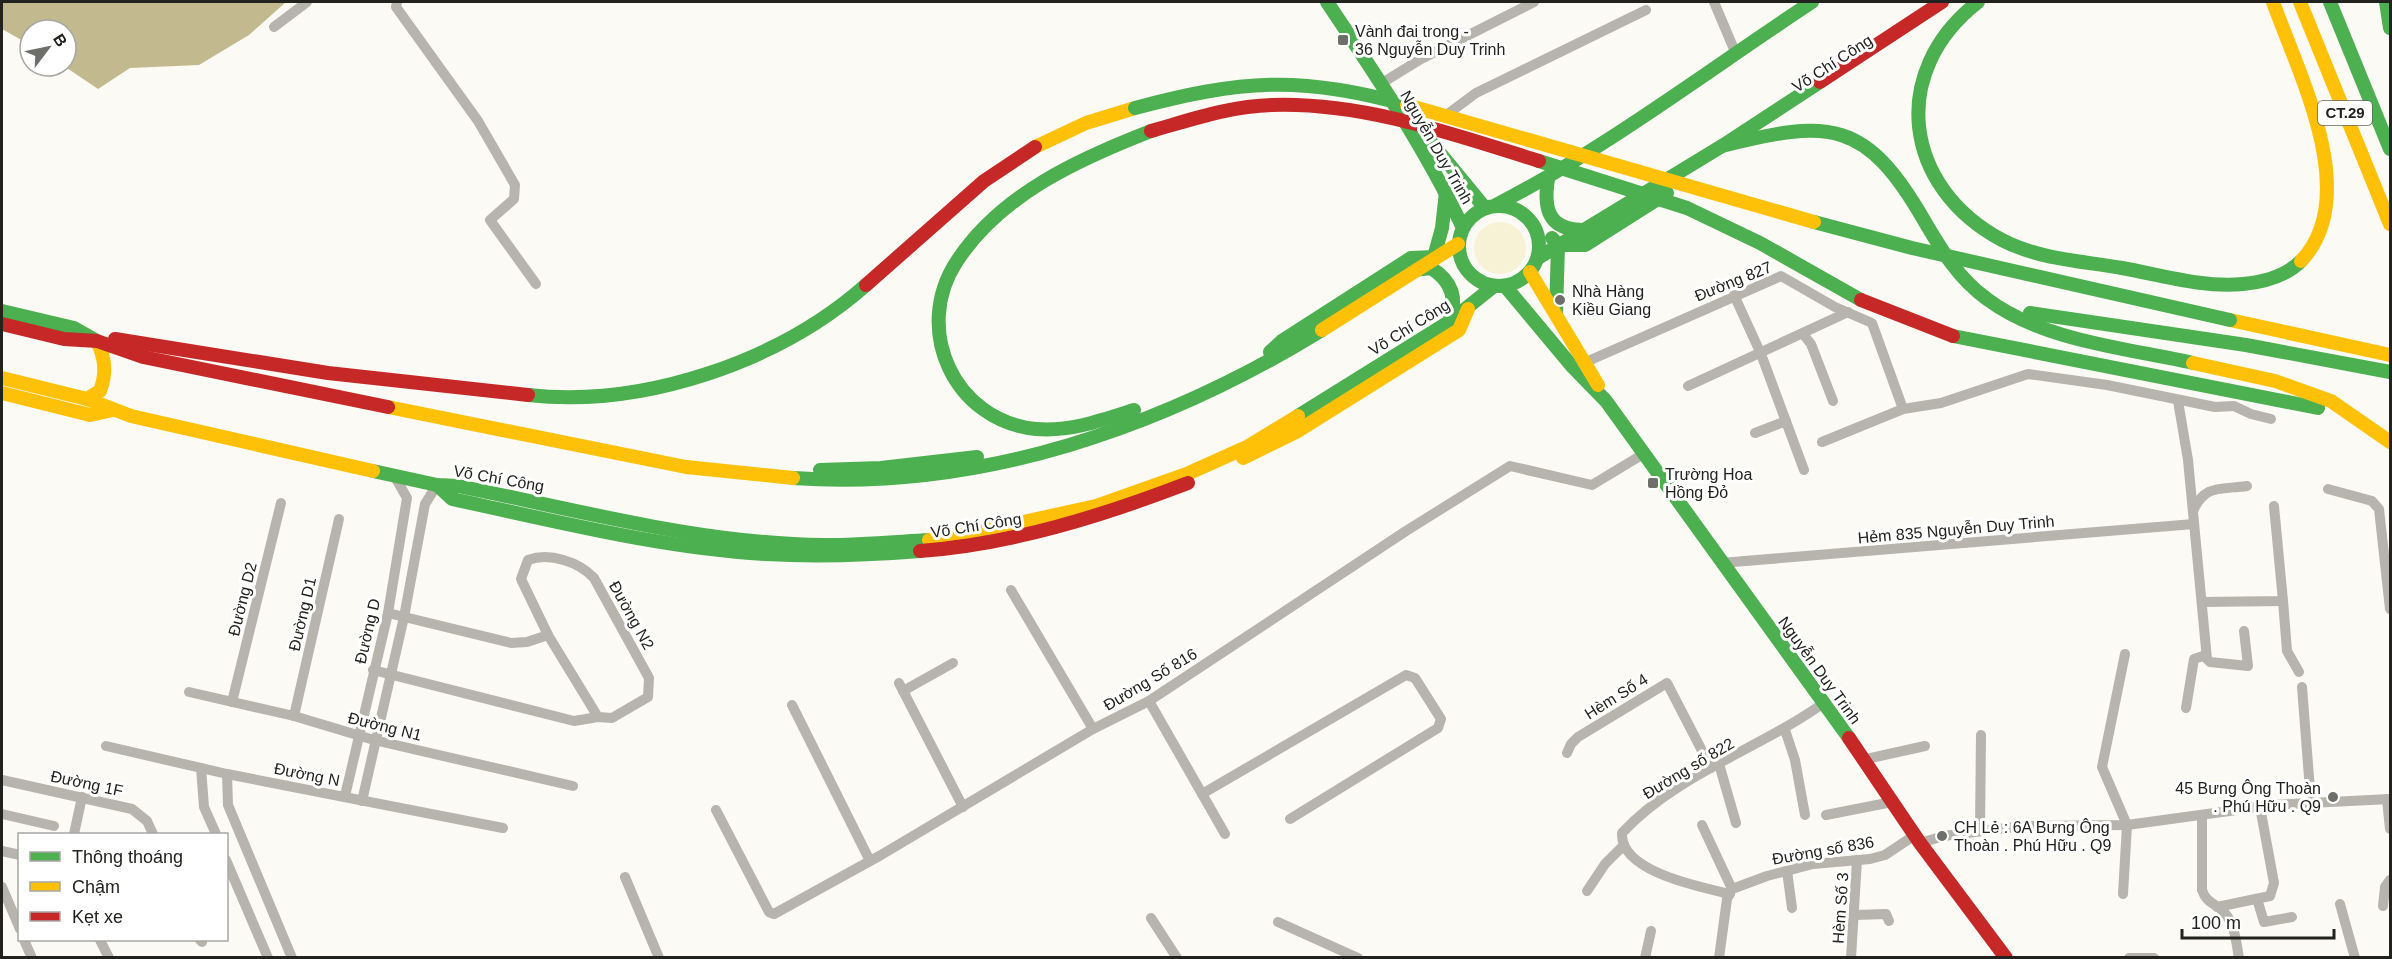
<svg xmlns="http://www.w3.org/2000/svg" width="2392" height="959" viewBox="0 0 2392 959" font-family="Arial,sans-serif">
	<rect width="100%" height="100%" fill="#fbfaf5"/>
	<circle fill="#f7f2d5" cx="1500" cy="248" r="26"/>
	<polygon fill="#c2ba8e" points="2,2 286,2 249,35 199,65 130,68 98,89 64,66 66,66 66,30 30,30 30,45 2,29"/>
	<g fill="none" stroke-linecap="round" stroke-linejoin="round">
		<g stroke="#b6b4ac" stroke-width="10">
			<polyline points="397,2 396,7 478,121 515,185 514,199 490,220 536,284"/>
			<polyline points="1714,2 1736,54"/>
			<polyline points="274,27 307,2"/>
			<polyline points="1382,83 1421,59 1534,2"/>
			<polyline points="1445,116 1476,93 1646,10"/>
			<polyline points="1734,295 1761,354 1804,470"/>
			<polyline points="1803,334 1811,344 1833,401"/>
			<polyline points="1586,362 1781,276 1835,307 1872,323 1903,409"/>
			<polyline points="1688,386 1848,312"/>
			<polyline points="2178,401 2188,460 2207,659 2210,662 2248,666 2244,631"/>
			<polyline points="1755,433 1786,421"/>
			<polyline points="1822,442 1903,409 1941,403 2028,374 2107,385 2215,407 2234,406 2251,414 2271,419"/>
			<polyline points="2328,489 2372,501 2379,509 2390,609"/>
			<path d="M2193 511C2205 484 2220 490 2247 486"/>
			<polyline points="1721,563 2194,524"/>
			<polyline points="1011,590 1093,729"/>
			<polyline points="2283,601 2287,651 2299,672"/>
			<polyline points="2202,602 2283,601 2274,506"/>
			<polyline points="548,635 598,717"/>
			<path d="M373 670 574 721 598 717 612 718 648 697 649 678 594 578C579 562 550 552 528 560L521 579 548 635 527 642 511 643 388 613"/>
			<polyline points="899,683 963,807"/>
			<polyline points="2302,687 2311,803"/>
			<polyline points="903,691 953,663"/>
			<polyline points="189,692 294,716 374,740 573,786"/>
			<polyline points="1149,701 1225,834"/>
			<polyline points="232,702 281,503"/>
			<polyline points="792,705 870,861"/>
			<polyline points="2186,708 2194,659 2206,655"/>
			<polyline points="294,716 339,519"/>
			<polyline points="1785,730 1795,760 1805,815"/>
			<polyline points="106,746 227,774 503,828"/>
			<polyline points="1567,753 1571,744 1578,737 1667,683 1711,768"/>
			<polyline points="1862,760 1925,746"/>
			<polyline points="1719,764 1736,823"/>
			<polyline points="201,768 204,807 216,834"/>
			<polyline points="227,774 228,805 292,958"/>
			<polyline points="2,780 132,809 147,821 153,834"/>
			<polyline points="1202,794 1406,675 1415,678 1441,719 1438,728 1290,819"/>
			<polyline points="345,796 388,613 407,498 395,477"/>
			<polyline points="2387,799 2390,829"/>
			<polyline points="362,801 404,617 425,504 437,485"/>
			<polyline points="716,810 769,912 774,914 881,855 1093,729 1149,701 1406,531 1510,466 1592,485 1645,453"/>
			<polyline points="2,814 54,826"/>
			<polyline points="1826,815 1892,802"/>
			<path d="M2202 816V890C2206 902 2214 903 2223 911 2235 923 2236 942 2239 958"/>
			<polyline points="1702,825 1732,889"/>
			<polyline points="1980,831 1981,735"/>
			<polyline points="74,834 82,797"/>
			<polyline points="1920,843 1944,836 2022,826 2127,825 2273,805 2390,799"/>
			<polyline points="2,851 20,855"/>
			<polyline points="226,860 268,958"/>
			<polyline points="1787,871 1792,908"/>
			<polyline points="625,877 659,958"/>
			<polyline points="2,887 20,929"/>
			<polyline points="1587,891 1605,864 1624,845"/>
			<path d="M1730 894C1701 887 1620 872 1622 833 1678 773 1760 749 1825 702"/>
			<polyline points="2123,894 2127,825 2102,767 2125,654"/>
			<polyline points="2257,899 2264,922 2292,917"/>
			<polyline points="2340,904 2355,958"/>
			<polyline points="2383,906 2385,887 2390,880"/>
			<polyline points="2217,907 2270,896 2274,883 2260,807"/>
			<polyline points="1855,915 1886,914 1889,921"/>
			<polyline points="1151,918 1177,958"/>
			<polyline points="1278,922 1358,958"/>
			<polyline points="24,940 32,958"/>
			<polyline points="100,940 109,958"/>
			<polyline points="200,940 202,942"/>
			<polyline points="1645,958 1651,931"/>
			<polyline points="1719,958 1727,899 1732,889 1767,876 1813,864 1870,859 1885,855 1915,835"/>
			<polyline points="1851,958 1857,860"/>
			<polyline points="2129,958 2154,958"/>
		</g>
		<g stroke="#4caf50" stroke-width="14">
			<path d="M1327 2C1376 75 1425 148 1463 228"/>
			<path d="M1978 2C1888 72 1903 187 2002 240 2038 259 2082 261 2122 268 2161 275 2203 288 2243 284 2264 282 2286 276 2301 261"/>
			<polyline points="2330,2 2390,149"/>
			<polyline points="2386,2 2390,28"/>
			<polyline points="1416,124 1485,208"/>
			<path d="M1722 146C1830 119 1866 119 1925 222 1942 251 1959 279 1987 299 2043 341 2126 348 2193 363"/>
			<path d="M1548 179C1543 210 1549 230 1584 230"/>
			<path d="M1496 205C1608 147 1707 71 1812 2"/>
			<circle cx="1499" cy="246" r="40"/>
			<polyline points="1552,238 1558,245 1556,314"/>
			<polyline points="1558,245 1585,245 1667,193"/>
			<polyline points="1434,257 1442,228 1446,192"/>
			<polyline points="1538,258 1722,146 1820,82"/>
			<path d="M1413 270 1431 268C1452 281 1458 299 1449 322"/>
			<polyline points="1505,286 1571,365 1606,401 1849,738"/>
			<polyline points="2,311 74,328 97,341"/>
			<polyline points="2030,313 2246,345 2390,372"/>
			<polyline points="1953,336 2318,408"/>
			<polyline points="1270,352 1282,341 1411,258 1434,257"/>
			<path d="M528 395C643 408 779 362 866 285"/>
			<path d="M1134 410C1103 420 1070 432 1036 429 954 421 912 329 957 261 1001 194 1079 159 1151 131"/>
			<polyline points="1298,416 1449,322 1494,286"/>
			<polyline points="820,470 881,468 977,457"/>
			<path d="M373 471 437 485 458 486C578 510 701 544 824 545 859 545 894 542 929 540"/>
			<path d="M793 478C981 491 1164 427 1322 330"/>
			<path d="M437 485 452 499C556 521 660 548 766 554 818 557 869 555 920 551"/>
		</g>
		<g stroke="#ffc107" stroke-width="14">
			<path d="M2273 2C2298 73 2363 196 2301 261"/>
			<polyline points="2300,2 2390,224"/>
			<polyline points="1035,147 1086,123 1135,108"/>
			<polyline points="1530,272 1598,385"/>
			<polyline points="2230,320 2390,355"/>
			<polyline points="1322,330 1458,244"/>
			<polyline points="2193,363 2275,381 2331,401 2390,442"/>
			<polyline points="2,378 87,399 131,416 373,471"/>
			<polyline points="2,393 90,415 113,410"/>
			<path d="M87 399 100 391C107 373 105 358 97 341"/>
			<polyline points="388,407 686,467 793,478"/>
			<polyline points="1243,458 1296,432 1459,330 1468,309"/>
			<polyline points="929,540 946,539 1096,506 1189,473 1247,447 1298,416"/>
		</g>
		<g stroke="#c62828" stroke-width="14">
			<polyline points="1820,82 1942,2"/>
			<polyline points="866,285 984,181 1035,147"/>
			<polyline points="2,324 64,339 97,341 143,357 388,407"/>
			<polyline points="115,339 328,373 528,395"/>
			<path d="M920 551C1013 544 1102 516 1188 483"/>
			<polyline points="1849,738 1920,843 2006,958"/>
		</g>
		<g stroke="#4caf50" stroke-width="14">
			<path d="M1135 108C1240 80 1301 75 1407 105"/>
			<polyline points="1539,161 1687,208 1760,243 1861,300"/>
			<polyline points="1814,222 1912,248 2230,320"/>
		</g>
		<polyline stroke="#ffc107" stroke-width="14" points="1407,105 1814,222"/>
		<g stroke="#c62828" stroke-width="14">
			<path d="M1151 131C1190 120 1230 106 1272 105 1363 102 1453 134 1539 161"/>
			<polyline points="1861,300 1953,336"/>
		</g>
	</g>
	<g fill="#6e6e6a" stroke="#fff" stroke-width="2">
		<rect x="1337" y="34" width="12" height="12" rx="3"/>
		<circle cx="1560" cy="300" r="6"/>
		<rect x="1647" y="477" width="12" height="12" rx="3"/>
		<circle cx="2333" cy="797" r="6"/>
		<circle cx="1942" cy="836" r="6"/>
	</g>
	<g text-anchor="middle" stroke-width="6" stroke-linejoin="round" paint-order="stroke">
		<rect fill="#fff" stroke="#646462" stroke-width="1.5" x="2318" y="101" width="54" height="24" rx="4.5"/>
		<g font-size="15" font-weight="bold" fill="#22221f">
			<text x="2345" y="118">CT.29</text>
		</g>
		<g font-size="16" fill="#22221f" stroke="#fff" text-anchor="start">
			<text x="1355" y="37">Vành đai trong -<tspan x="1355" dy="18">36 Nguyễn Duy Trinh</tspan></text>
			<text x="1572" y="297">Nhà Hàng<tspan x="1572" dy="18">Kiều Giang</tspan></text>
			<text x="1665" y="480">Trường Hoa<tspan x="1665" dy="18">Hồng Đỏ</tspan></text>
			<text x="2321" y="794" text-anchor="end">45 Bưng Ông Thoàn<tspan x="2321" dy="18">. Phú Hữu . Q9</tspan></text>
			<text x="1954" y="833">CH Lẻ : 6A Bưng Ông<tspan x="1954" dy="18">Thoàn . Phú Hữu . Q9</tspan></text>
		</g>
		<g font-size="16" fill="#22221f" stroke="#fff">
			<text transform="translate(1832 63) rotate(-33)" y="6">Võ Chí Công</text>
			<text transform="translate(1437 147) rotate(60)" y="6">Nguyễn Duy Trinh</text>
			<text transform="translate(1733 281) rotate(-22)" y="6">Đường 827</text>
			<text transform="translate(1409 327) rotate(-32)" y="6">Võ Chí Công</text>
			<text transform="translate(499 478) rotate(10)" y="6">Võ Chí Công</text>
			<text transform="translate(976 525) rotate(-9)" y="6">Võ Chí Công</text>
			<text transform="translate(1956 529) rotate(-5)" y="6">Hẻm 835 Nguyễn Duy Trinh</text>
			<text transform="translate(242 599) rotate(-76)" y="6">Đường D2</text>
			<text transform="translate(302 614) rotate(-77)" y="6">Đường D1</text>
			<text transform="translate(632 615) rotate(61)" y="6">Đường N2</text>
			<text transform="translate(367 631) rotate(-77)" y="6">Đường D</text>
			<text transform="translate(1820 670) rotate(54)" y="6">Nguyễn Duy Trinh</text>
			<text transform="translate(1150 679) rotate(-31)" y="6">Đường Số 816</text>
			<text transform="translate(1616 696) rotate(-32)" y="6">Hèm Số 4</text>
			<text transform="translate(385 726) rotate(14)" y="6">Đường N1</text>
			<text transform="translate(1688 768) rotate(-31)" y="6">Đường số 822</text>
			<text transform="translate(307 774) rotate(11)" y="6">Đường N</text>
			<text transform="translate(87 783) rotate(12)" y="6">Đường 1F</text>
			<text transform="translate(1823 850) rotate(-10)" y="6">Đường số 836</text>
			<text transform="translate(1840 908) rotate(-86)" y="6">Hèm Số 3</text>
		</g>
	</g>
	<rect width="2392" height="959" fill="none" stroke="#22221f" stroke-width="6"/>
	<rect x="18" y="833" width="210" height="108" fill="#ffffff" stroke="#a7a7a5" stroke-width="1.5"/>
	<rect x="30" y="852" width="30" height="9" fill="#4caf50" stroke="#a7a7a5" stroke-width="1.5"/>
	<text x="72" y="863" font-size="18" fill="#22221f">Thông thoáng</text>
	<rect x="30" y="882" width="30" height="9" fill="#ffc107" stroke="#a7a7a5" stroke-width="1.5"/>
	<text x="72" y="893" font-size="18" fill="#22221f">Chậm</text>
	<rect x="30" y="912" width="30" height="9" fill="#c62828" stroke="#a7a7a5" stroke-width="1.5"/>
	<text x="72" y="923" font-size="18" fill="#22221f">Kẹt xe</text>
	<g transform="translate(48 48) rotate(58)"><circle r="28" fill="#ffffff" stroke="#a7a7a5" stroke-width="1.5"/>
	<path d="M0-4.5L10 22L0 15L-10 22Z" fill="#6e6e6a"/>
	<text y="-9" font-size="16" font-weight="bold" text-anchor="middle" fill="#22221f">B</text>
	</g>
	<path d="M2182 929v9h152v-9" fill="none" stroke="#22221f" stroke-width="3"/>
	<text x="2191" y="929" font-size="18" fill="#22221f" stroke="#ffffff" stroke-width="4.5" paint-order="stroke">100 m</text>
</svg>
